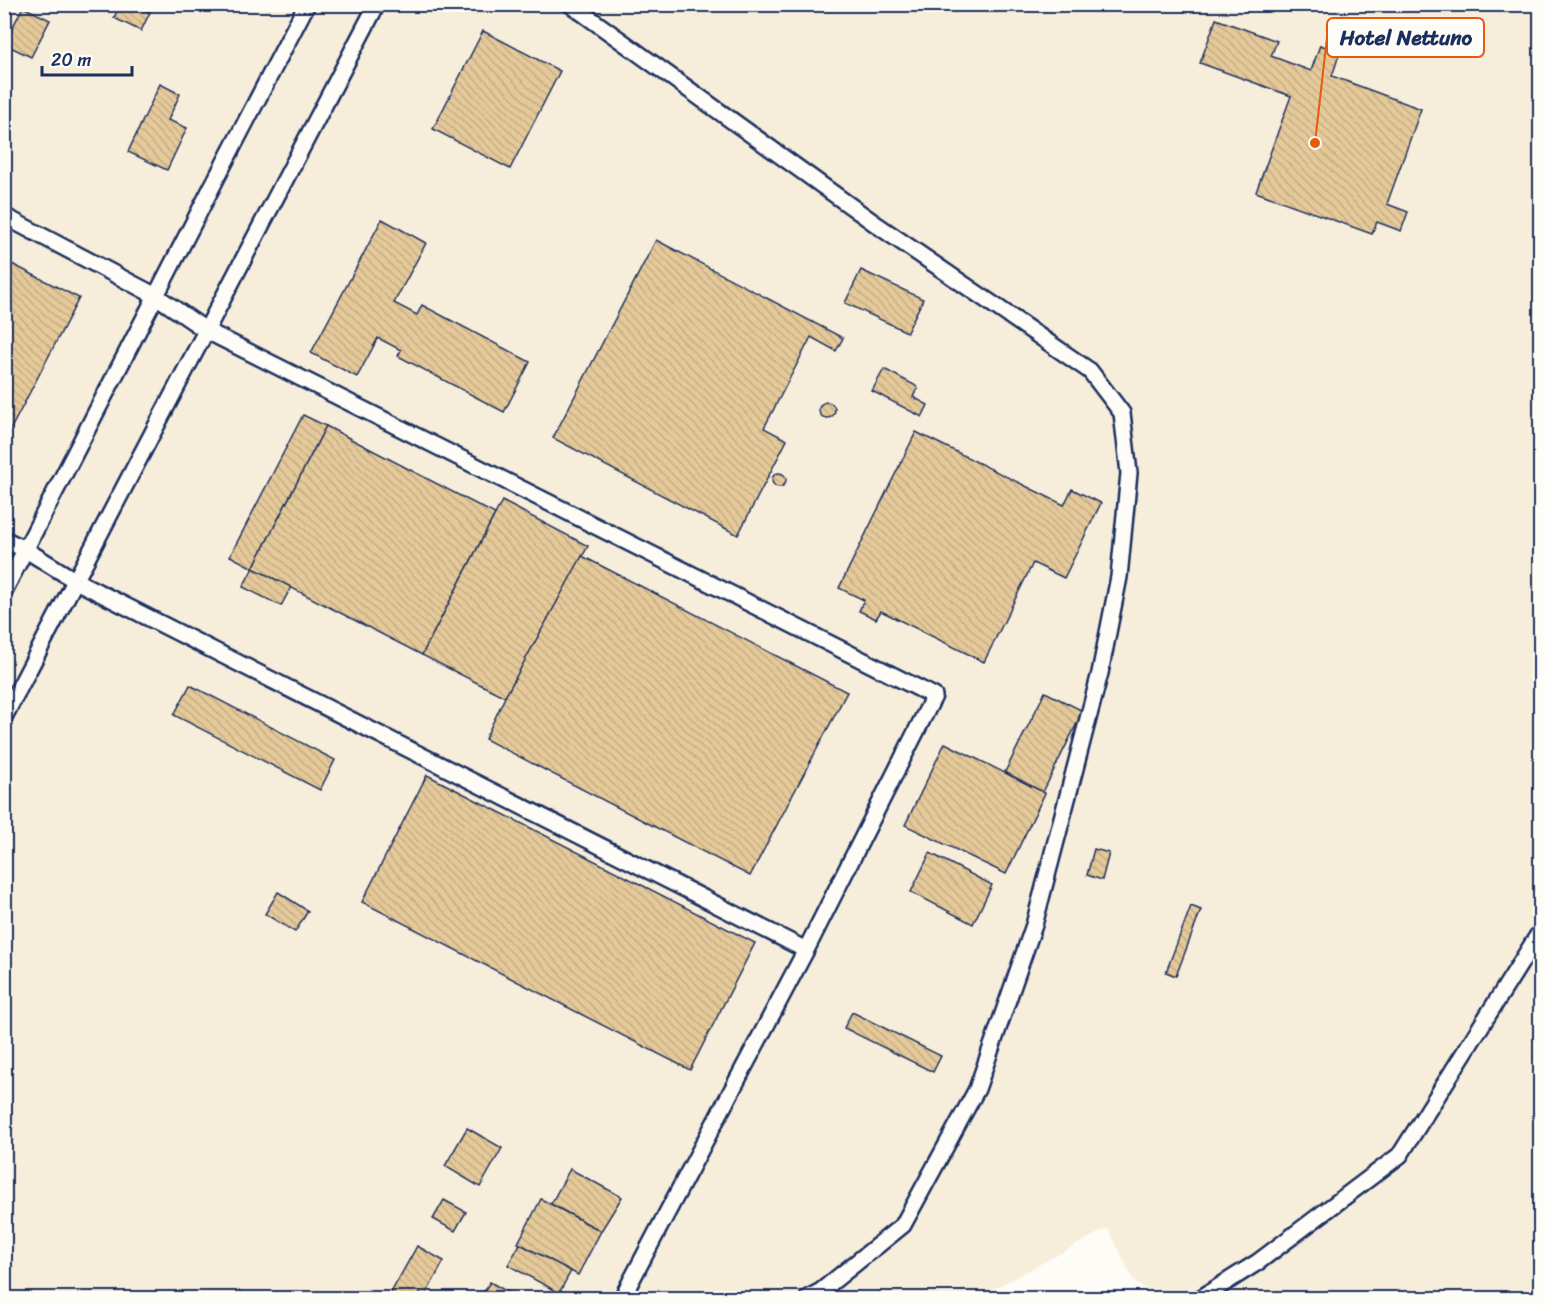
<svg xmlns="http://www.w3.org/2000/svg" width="1545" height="1303" viewBox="0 0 1545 1303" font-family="Sriracha,sans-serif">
	<defs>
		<pattern id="building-back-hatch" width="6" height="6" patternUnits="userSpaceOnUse" patternTransform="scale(1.5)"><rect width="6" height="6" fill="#e5c999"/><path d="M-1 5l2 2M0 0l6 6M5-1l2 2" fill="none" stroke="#c4ad86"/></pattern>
	</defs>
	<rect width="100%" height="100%" fill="#fdfcf7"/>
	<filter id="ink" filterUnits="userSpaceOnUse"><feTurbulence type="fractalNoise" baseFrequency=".0167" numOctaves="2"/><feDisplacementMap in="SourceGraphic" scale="12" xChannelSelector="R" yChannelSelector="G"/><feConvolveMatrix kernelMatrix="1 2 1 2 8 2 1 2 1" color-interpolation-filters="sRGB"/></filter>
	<g filter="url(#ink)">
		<polygon fill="#f6eddb" points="5,5 1540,5 1540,1298 1159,1298 1134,1281 1108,1228 976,1298 5,1298"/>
		<g fill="url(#building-back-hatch)" stroke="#1b2f5e" stroke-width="1.5">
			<polygon points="120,4 133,4 150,12 141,31 114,18"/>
			<polygon points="23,7 50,20 31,57 4,44"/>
			<polygon points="1216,19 1277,41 1271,56 1311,71 1320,45 1340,52 1332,76 1421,109 1387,204 1408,212 1401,231 1377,222 1372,234 1256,192 1291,96 1200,63"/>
			<polygon points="483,31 560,71 510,169 433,129"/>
			<polygon points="160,84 180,94 168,120 187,128 167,170 128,152"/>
			<polygon points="382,219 426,243 394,303 417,315 422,305 530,362 504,412 398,356 401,350 378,338 357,377 311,353"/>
			<polygon points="656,240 843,338 836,351 811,337 764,428 787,440 738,535 553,438"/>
			<polygon points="4,260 79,298 4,442"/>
			<polygon points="861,270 923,299 907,332 845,303"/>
			<polygon points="884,369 918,387 913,397 928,405 922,417 872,391"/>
			<circle cx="827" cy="410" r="8"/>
			<polygon points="303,415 326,426 253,568 230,556"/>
			<polygon points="326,426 495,514 422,655 253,568"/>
			<polygon points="916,432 1064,505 1072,489 1101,503 1064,578 1033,563 984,662 881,611 876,619 859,611 864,600 839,588"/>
			<circle cx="779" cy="480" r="7"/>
			<polygon points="502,501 588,546 505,697 422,655"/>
			<polygon points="582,556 847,692 750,876 485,739 505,697"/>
			<polygon points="253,568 291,587 281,606 243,587"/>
			<polygon points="190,685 335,760 320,790 174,715"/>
			<polygon points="1045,692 1083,711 1043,792 1005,772"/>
			<polygon points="945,743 1045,793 1006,874 905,825"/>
			<polygon points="427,775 755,943 690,1070 362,902"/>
			<polygon points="1094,849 1109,853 1102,880 1087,875"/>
			<polygon points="930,853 992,885 973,924 911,892"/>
			<polygon points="278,892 308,911 295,932 265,914"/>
			<polygon points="1191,906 1201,910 1176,976 1166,972"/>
			<polygon points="852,1012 941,1056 933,1072 844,1028"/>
			<polygon points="467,1128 502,1148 480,1187 445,1166"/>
			<polygon points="570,1169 622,1197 601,1231 551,1204"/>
			<polygon points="541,1199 601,1231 578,1275 518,1243"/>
			<polygon points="444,1200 466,1212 455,1231 433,1219"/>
			<polygon points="520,1244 571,1271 559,1293 508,1265"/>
			<polygon points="417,1246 444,1261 425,1296 420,1293 417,1298 388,1298"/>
			<polygon points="490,1282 518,1298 480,1298"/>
		</g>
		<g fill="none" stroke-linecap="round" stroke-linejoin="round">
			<defs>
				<g id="service">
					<polyline points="570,4 877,225 1090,371 1122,413 1129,473 1119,577 1100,673 1034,925 977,1089 903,1225 821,1291 808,1298"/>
					<polyline points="4,216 156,296 207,331 934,696 806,950 622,1298"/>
					<polyline points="4,539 26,550 76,581 806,950"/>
					<polyline points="4,591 215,181 307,4"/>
					<polyline points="4,717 377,4"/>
					<polyline points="1201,1298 1258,1262 1400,1155 1540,932"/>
				</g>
			</defs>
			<use href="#service" stroke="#1b2f5e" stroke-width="20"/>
			<use href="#service" stroke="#fdfcf7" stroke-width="15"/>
		</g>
	</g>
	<path fill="none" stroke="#e8590c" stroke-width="2" d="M1315 143L1327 37"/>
	<circle fill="#e8590c" stroke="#fdfcf7" stroke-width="2" cx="1315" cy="143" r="6"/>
	<rect fill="#fdfcf7" stroke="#e8590c" stroke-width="2" x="1327" y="18" width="157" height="39" rx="6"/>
	<g font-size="21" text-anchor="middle" font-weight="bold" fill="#1b2f5e">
		<text x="1406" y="45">Hotel Nettuno</text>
	</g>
	<rect width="1545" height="1303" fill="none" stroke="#fdfcf7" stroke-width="24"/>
	<rect x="12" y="12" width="1521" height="1279" fill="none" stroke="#1b2f5e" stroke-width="2" filter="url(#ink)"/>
	<path d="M42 66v9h90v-9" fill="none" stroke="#1b2f5e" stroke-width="3"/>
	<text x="51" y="66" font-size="18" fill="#1b2f5e" stroke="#fdfcf7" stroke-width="4.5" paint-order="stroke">20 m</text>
</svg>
